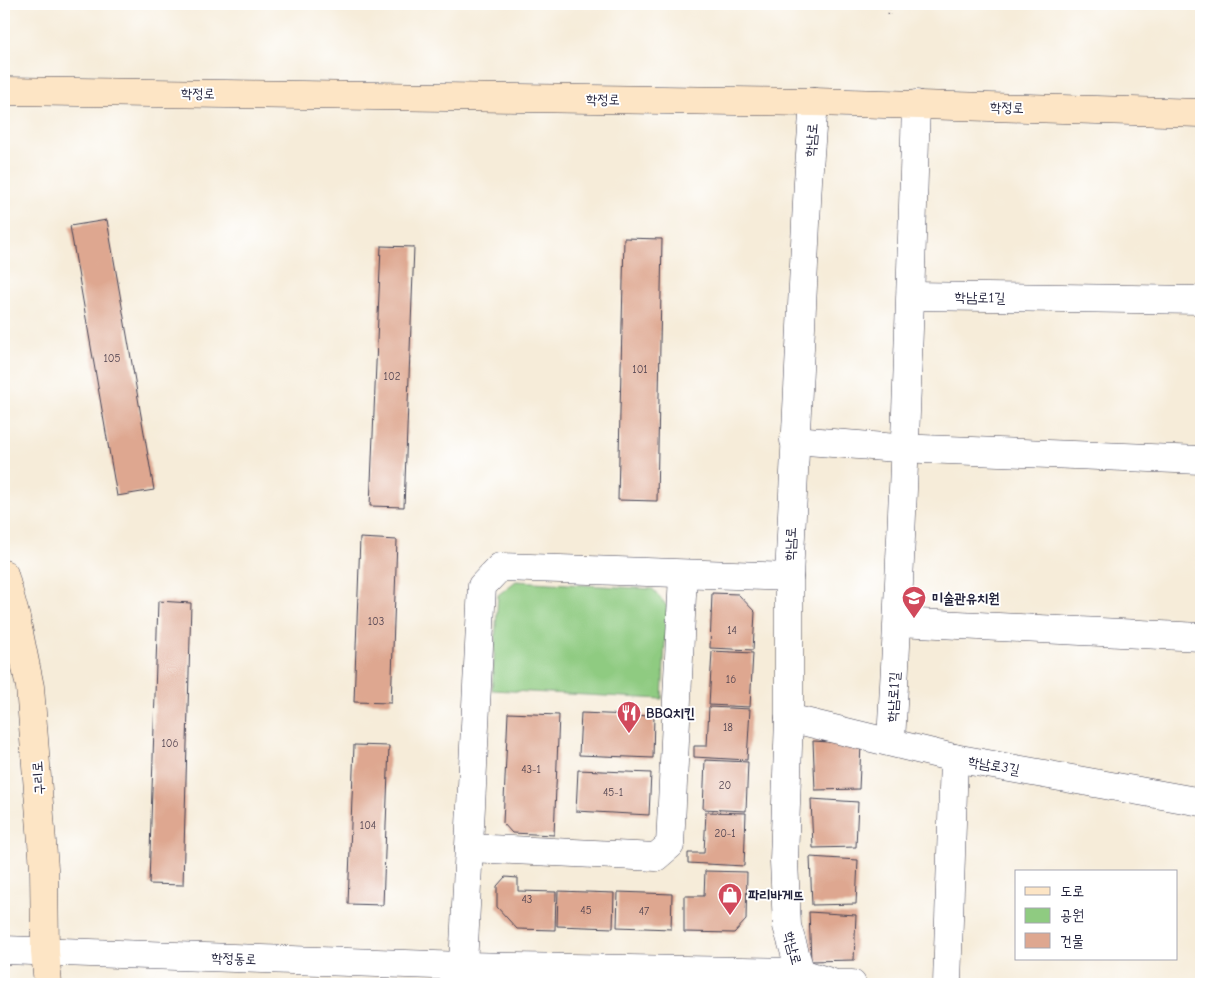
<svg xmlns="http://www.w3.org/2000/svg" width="1205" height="988" viewBox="0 0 1205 988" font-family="'Comic Neue','Poor Story',sans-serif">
	<rect width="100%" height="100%" fill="#fff"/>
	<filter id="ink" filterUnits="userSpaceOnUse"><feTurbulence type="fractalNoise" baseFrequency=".02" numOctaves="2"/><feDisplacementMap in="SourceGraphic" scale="10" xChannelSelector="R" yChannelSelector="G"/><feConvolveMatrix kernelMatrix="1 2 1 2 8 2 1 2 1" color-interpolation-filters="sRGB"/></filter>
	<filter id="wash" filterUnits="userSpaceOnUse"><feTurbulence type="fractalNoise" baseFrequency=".0096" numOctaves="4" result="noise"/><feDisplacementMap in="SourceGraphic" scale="20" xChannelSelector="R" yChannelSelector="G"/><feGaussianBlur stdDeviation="1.12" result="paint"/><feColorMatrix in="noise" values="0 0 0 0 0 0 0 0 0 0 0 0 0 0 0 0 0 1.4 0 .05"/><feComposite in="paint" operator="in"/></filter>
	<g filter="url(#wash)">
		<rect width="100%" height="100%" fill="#f6ecd9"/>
		<polygon fill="#8fcb81" stroke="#58765e" points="516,581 653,589 667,606 662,699 492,690 498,595"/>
		<g id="blocks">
			<g fill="#dea790">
				<polygon points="107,220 154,490 117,496 70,226"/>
				<polygon points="624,238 662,239 657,501 618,500"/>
				<polygon points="381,246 414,247 404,507 370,506"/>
				<polygon points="360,538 397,540 391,703 354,702"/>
				<polygon points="712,593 738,594 755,612 753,650 710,648"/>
				<polygon points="158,601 191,603 183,885 149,884"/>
				<polygon points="712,651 753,653 750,707 709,705"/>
				<polygon points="709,707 750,709 747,760 694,757 694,746 707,746"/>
				<polygon points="508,713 559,715 554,835 512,833 503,823"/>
				<polygon points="581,713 654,716 653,758 579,755"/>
				<polygon points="813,741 861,744 859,789 815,790"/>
				<polygon points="354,745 389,746 383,905 348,904"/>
				<polygon points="705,760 748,762 746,811 703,809"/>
				<polygon points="578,770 651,773 649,815 576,811"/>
				<polygon points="811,799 858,802 856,847 813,848"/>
				<polygon points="706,812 746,813 744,866 688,863 688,853 704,853"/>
				<polygon points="810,857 858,860 856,904 812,905"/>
				<polygon points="705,871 747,872 746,920 734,933 684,932 684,896 704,896"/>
				<polygon points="505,877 518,878 518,891 556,892 555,930 517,929 497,907 497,886"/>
				<polygon points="558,891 614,893 613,928 557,926"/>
				<polygon points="618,892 672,894 671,929 617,927"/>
				<polygon points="809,912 856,915 854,960 811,961"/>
			</g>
		</g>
	</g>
	<g filter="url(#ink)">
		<use href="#blocks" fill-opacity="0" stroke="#424053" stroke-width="1"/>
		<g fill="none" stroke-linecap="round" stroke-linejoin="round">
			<defs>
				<g id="street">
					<polyline points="911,296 1201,300"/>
					<polyline points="794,440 897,448 1201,460"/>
					<polyline points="898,622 1201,637"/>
					<polyline points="789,718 954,758 1201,802"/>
					<path d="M891 741C903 529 910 317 916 104"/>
					<polyline points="469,848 656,857 670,845 683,574"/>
					<polyline points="4,950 463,966 799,972 836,984 852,984"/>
					<polyline points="465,983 463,966 482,586 500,567 789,577"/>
					<polyline points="804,984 787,926 784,861 789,718 789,577 808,181 814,102"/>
					<polyline points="947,984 954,758"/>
				</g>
				<g id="secondary">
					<polyline points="4,91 814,102 1201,113"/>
					<polyline points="4,574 16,618 30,687 44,868 45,952 48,984"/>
				</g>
			</defs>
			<use href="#street" stroke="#424053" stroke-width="29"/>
			<use href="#secondary" stroke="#424053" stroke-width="29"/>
			<polyline stroke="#424053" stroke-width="3" stroke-dasharray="1 4" stroke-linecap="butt" points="889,14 890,4"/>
			<use href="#street" stroke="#fff" stroke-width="28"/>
			<use href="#secondary" stroke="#fde5c5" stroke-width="28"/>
		</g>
	</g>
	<defs>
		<symbol id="school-pin" viewBox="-11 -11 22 30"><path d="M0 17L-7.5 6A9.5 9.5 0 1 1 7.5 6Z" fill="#d1495b" stroke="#fff"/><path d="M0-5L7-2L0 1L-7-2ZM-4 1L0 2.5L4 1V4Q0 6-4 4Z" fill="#fff"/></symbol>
		<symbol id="restaurant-pin" viewBox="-11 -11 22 30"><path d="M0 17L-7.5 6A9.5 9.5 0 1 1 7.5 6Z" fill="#d1495b" stroke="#fff"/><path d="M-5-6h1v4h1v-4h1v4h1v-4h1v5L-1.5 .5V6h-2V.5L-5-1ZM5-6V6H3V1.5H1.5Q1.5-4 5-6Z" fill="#fff"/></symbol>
		<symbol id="shop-pin" viewBox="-11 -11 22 30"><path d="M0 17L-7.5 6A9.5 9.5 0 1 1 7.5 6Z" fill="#d1495b" stroke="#fff"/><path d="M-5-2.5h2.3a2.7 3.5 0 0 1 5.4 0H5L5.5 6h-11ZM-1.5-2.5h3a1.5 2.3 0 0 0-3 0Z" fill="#fff"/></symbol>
	</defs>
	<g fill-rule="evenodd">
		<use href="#school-pin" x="900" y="584" width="28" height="38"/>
		<use href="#restaurant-pin" x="615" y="699" width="28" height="38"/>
		<use href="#shop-pin" x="716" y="881" width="28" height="38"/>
	</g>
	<g text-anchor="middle" stroke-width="4" stroke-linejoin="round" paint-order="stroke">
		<g font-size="11" fill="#514350">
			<text x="112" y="362">105</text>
			<text x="640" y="373">101</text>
			<text x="392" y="380">102</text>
			<text x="376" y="625">103</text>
			<text x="732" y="634">14</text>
			<text x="731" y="683">16</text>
			<text x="728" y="731">18</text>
			<text x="170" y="747">106</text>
			<text x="531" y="773">43-1</text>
			<text x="725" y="789">20</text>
			<text x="613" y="796">45-1</text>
			<text x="368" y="829">104</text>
			<text x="725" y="837">20-1</text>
			<text x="527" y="903">43</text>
			<text x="586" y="914">45</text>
			<text x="644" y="915">47</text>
		</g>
		<g font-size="14" fill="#22223b" stroke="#fff">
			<text transform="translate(198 93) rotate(1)" y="5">학정로</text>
			<text transform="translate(603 99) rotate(1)" y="5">학정로</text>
			<text transform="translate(1007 107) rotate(2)" y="5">학정로</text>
			<text transform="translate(811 140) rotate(-86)" y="5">학남로</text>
			<text transform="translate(980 297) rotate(1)" y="5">학남로1길</text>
			<text transform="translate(790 544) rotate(-88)" y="5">학남로</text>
			<text transform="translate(893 697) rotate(-87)" y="5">학남로1길</text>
			<text transform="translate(994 765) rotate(10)" y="5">학남로3길</text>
			<text transform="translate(38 778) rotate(-94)" y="5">구리로</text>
			<text transform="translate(793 948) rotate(75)" y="5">학남로</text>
			<text transform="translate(234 958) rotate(2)" y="5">학정동로</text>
		</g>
		<g font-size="14" font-weight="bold" fill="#22223b" stroke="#fff" text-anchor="start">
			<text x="932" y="603">미술관유치원</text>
			<text x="646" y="718">BBQ치킨</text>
			<text x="748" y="900">파리바게뜨</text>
		</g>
	</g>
	<rect width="1205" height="988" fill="none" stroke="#fff" stroke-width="20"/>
	<rect x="1015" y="870" width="162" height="90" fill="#ffffff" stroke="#a7a7b1"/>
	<rect x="1025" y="887" width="25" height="8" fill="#fde5c5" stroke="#a7a7b1"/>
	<text x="1060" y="896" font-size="15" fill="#22223b">도로</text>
	<rect x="1025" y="908" width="25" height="15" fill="#8fcb81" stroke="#a7a7b1"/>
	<text x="1060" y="920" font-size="15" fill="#22223b">공원</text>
	<rect x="1025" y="933" width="25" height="15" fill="#dea790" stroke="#a7a7b1"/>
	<text x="1060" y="946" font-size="15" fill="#22223b">건물</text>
</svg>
